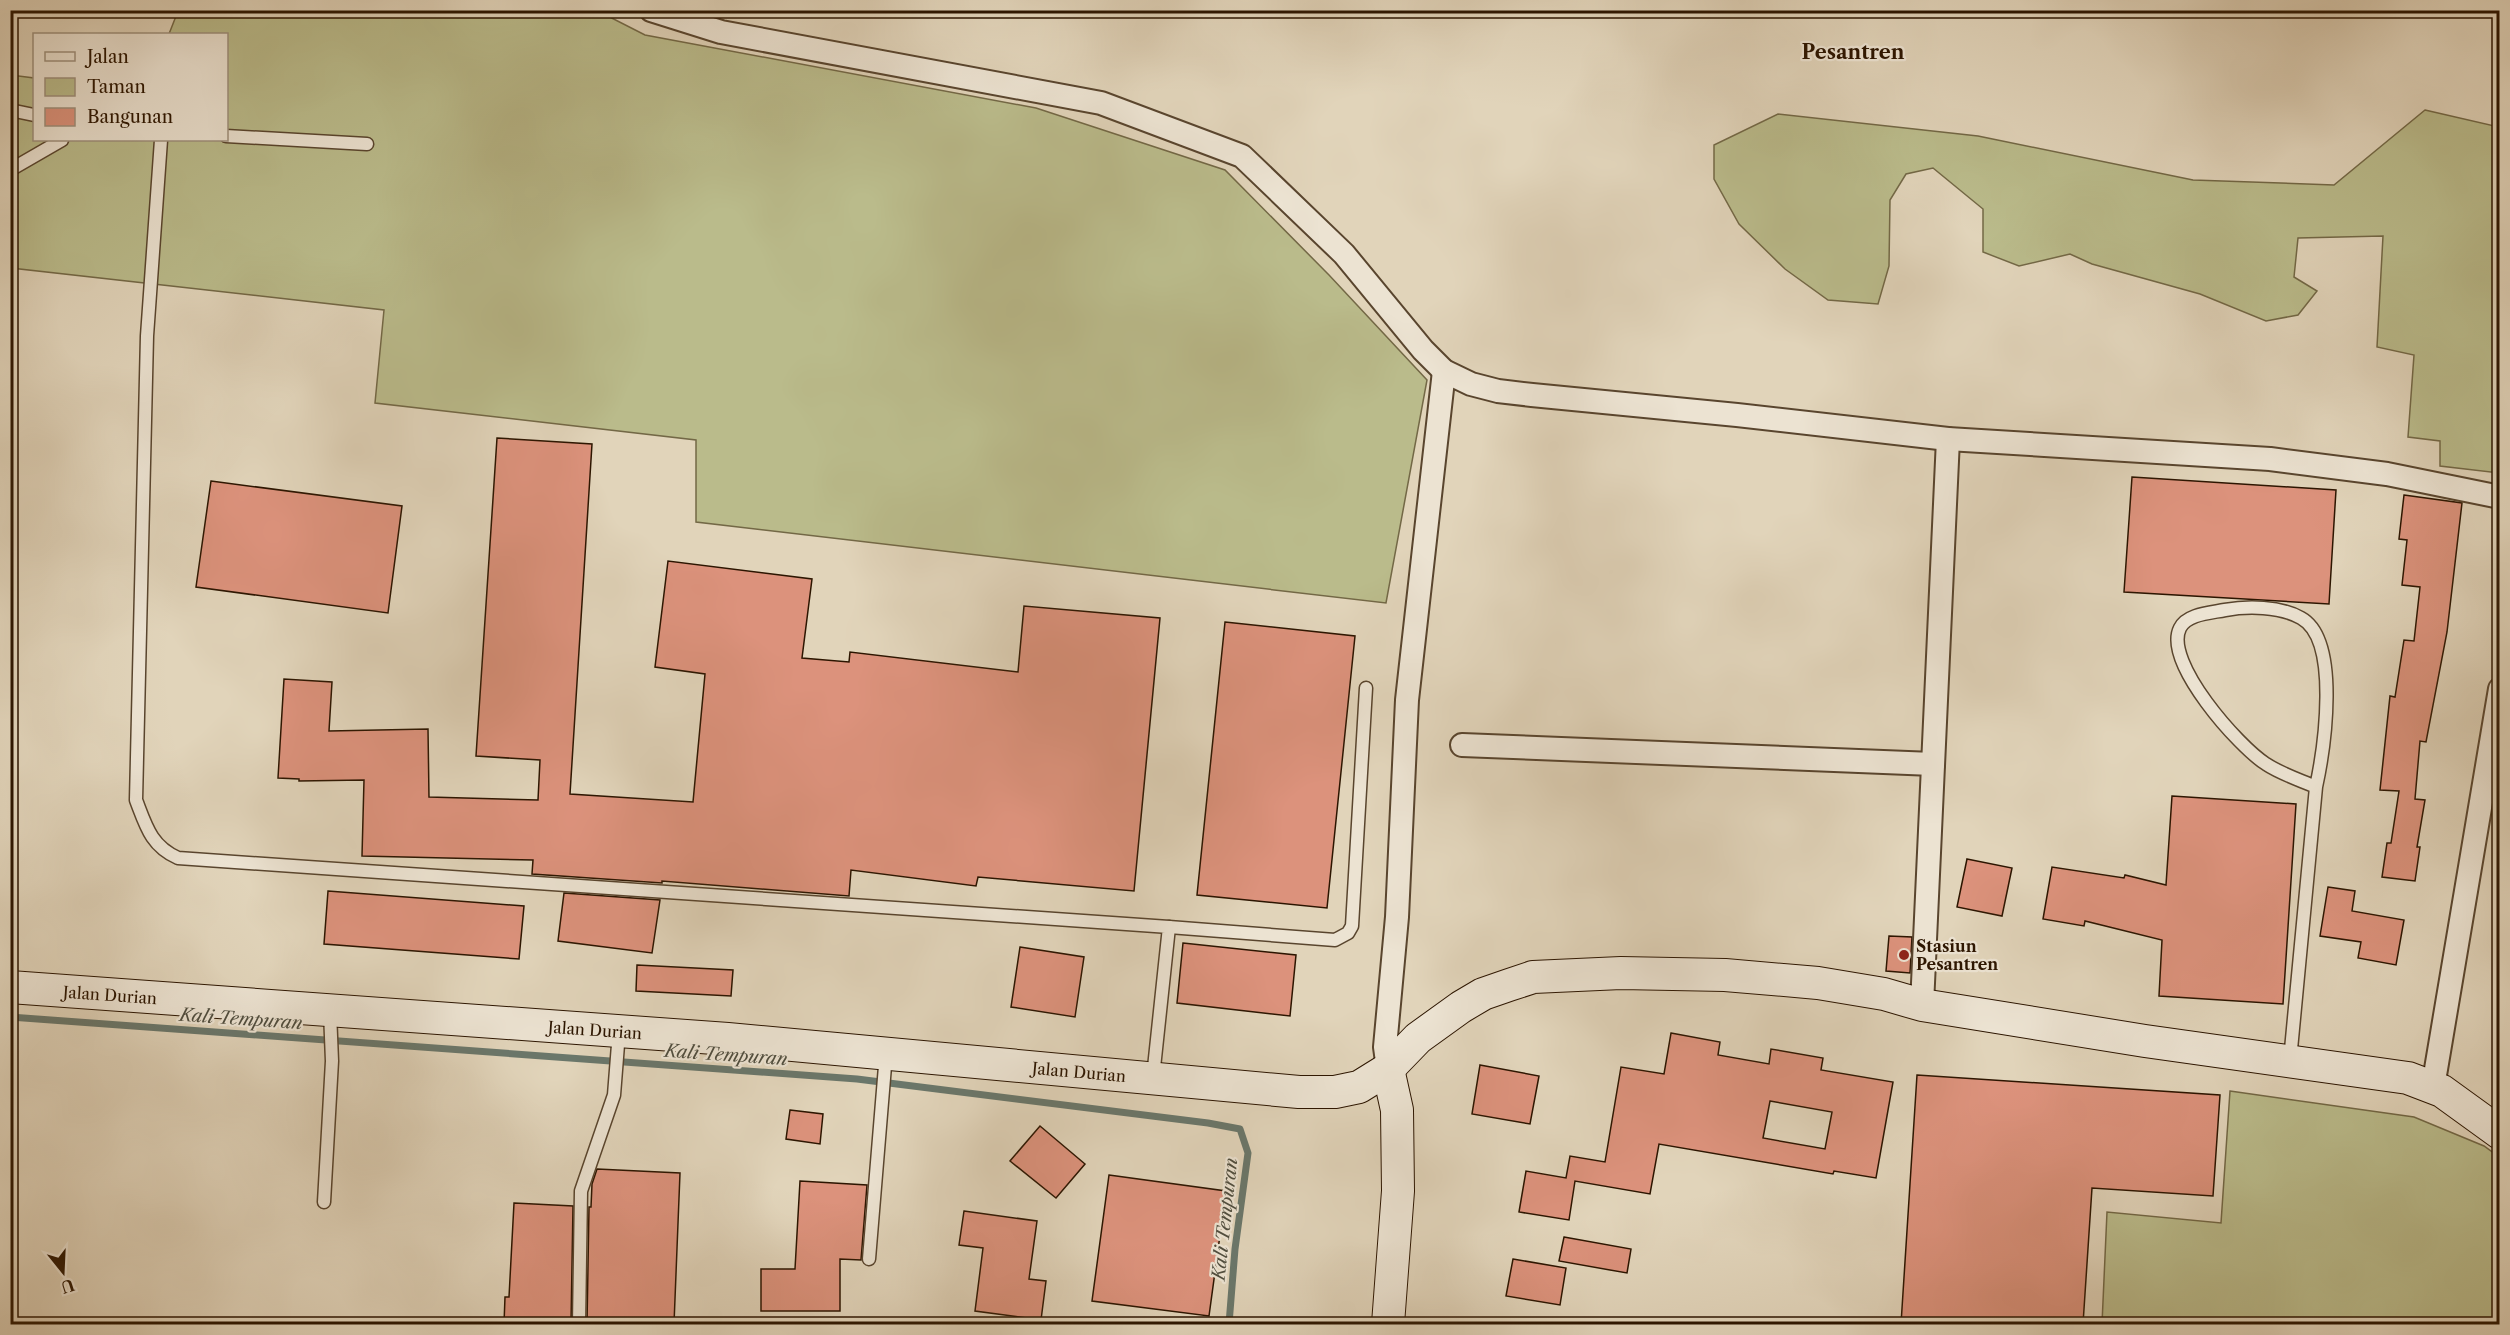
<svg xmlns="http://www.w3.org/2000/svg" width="2510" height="1335" viewBox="0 0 2510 1335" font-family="'Libre Caslon Text',serif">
	<rect width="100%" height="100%" fill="#e1d4ba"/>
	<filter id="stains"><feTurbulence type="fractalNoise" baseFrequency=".00333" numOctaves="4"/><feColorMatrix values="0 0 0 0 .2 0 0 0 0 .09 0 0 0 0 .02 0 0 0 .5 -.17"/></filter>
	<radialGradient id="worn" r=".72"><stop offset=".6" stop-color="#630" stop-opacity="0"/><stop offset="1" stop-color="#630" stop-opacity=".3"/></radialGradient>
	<g fill="#babb8b" stroke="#736846" stroke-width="1.5">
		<polygon points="178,11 598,11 645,35 1036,108 1225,170 1329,275 1427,380 1386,603 696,522 696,440 375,403 384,310 11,268 11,75 34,78 34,140 226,140 226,34 169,34"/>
		<polygon points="2425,110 2499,127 2499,473 2440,466 2440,441 2408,437 2414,355 2377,347 2383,236 2298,238 2294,277 2317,291 2298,315 2266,321 2200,294 2092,264 2070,254 2019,266 1983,252 1983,209 1933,168 1906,174 1890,200 1889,266 1878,304 1828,300 1785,269 1739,224 1714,179 1714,145 1778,114 1978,136 2193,180 2334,185"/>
		<polygon points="2230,1091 2414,1117 2484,1146 2499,1157 2499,1324 2102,1324 2107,1212 2221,1223"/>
	</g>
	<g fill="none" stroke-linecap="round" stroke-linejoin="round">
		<polyline stroke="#6a776b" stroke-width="7" points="10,1017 857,1079 1208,1123 1240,1129 1248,1153 1235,1249 1229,1324"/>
	</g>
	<g fill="#dc927c" stroke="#2c1500" stroke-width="1.5" fill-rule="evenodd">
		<polygon points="497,438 592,444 570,794 693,802 705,674 655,667 668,561 812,579 802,658 849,662 850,652 1018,672 1024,606 1160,618 1134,891 978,877 976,886 851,870 849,896 662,881 662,883 532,874 533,860 362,856 364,780 299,781 299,779 278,778 284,679 332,682 329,731 428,729 429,797 538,800 540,760 476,756"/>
		<polygon points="2132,477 2336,490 2329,604 2124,592"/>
		<polygon points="211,481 402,506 388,613 196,587"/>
		<polygon points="2404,495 2462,503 2447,632 2426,742 2420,741 2415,799 2425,800 2417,847 2420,847 2415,881 2382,877 2387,843 2391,843 2399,791 2380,790 2390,696 2395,697 2404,640 2414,641 2420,587 2402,585 2407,540 2399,539"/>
		<polygon points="1225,622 1355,636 1327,908 1197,895"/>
		<polygon points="2172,796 2296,804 2283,1004 2159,996 2162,940 2085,921 2084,926 2043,919 2052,867 2124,878 2125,875 2166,885"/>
		<polygon points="1967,859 2012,868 2002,916 1957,907"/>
		<polygon points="2328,887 2355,891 2352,911 2404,920 2396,965 2358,958 2361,942 2320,936"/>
		<polygon points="328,891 524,906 519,959 324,944"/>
		<polygon points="564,893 660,900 652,953 558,941"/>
		<polygon points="1889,936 1912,937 1910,973 1886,971"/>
		<polygon points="1183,943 1296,955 1290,1016 1177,1003"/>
		<polygon points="1020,947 1084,957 1075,1017 1011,1007"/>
		<polygon points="637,965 733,970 731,996 636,991"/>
		<path d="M1671 1033 1720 1042 1718 1055 1769 1064 1771 1049 1823 1058 1821 1070 1893 1082 1876 1178 1834 1171 1833 1174 1659 1144 1650 1194 1575 1181 1569 1220 1519 1212 1526 1171 1566 1178 1570 1156 1605 1162 1621 1067 1664 1074ZM1770 1101 1832 1112 1825 1149 1763 1138Z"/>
		<polygon points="1480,1065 1539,1076 1530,1124 1472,1114"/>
		<polygon points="1917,1075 2220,1095 2213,1196 2092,1188 2083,1324 1901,1324"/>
		<polygon points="790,1110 823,1114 820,1144 786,1139"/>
		<polygon points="1040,1126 1085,1164 1056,1198 1010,1161"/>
		<polygon points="597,1169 680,1173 674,1324 587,1324 589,1207 591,1207 592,1184"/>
		<polygon points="1109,1175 1226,1191 1209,1316 1092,1301"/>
		<polygon points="800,1181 867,1185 861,1260 840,1259 840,1311 761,1311 761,1269 795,1269"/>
		<polygon points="514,1203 573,1206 571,1324 504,1324 505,1297 509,1297"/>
		<polygon points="964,1211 1037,1221 1029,1279 1046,1281 1041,1320 975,1311 983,1248 959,1245"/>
		<polygon points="1564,1237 1631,1249 1627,1273 1559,1261"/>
		<polygon points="1513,1259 1566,1268 1560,1305 1506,1296"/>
	</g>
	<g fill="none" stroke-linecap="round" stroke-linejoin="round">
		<defs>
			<g id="service">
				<polyline points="10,110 34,115"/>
				<polyline points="226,136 367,144"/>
				<path d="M161 140 147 336 136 800C146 826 151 846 178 858L1169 927 1153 1077"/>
				<polyline points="10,170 62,140"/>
				<polyline points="1169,927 1335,940 1348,933 1352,926 1366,688"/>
				<path d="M2290 1060 2316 787C2324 750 2341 640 2301 618 2280 606 2247 606 2225 610 2210 613 2187 614 2180 628 2163 662 2239 747 2266 764 2281 774 2300 780 2316 787"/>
				<polyline points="324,1202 332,1061 330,1012"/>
				<polyline points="869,1259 886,1054"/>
				<polyline points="579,1324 581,1191 614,1095 619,1032"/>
			</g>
			<g id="minor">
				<polyline points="651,10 721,32 1101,103 1242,156 1344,254 1423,350 1444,371 1471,384 1498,391 1532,395 1737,415 1948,439 2270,459 2387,474 2500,497"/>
				<polyline points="1462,745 1933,764"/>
				<polyline points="1922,1005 1948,439"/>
				<polyline points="1388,1069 1385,1047 1397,917 1407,700 1444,371"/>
				<polyline points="2433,1087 2500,689"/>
			</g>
			<g id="secondary">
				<polyline points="10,987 728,1039 1299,1092 1335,1092 1359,1087 1388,1069 1418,1038 1461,1007 1483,994 1509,985 1533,977 1621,973 1725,975 1818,983 1884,994 1922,1005 2145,1041 2408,1078 2442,1091 2500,1133"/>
				<polyline points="1388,1324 1398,1191 1397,1110 1388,1069"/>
			</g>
		</defs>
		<use href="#service" stroke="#59452e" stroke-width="15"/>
		<use href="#minor" stroke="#59452e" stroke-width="26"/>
		<use href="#secondary" stroke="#2c1500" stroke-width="34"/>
		<use href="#service" stroke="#ece3d2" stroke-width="12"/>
		<use href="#minor" stroke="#ece3d2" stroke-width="22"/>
		<use href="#secondary" stroke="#ece3d2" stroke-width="32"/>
	</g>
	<circle fill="#8f2418" stroke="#ece3d2" stroke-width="2" cx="1904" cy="955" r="6"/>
	<g text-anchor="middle" stroke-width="4.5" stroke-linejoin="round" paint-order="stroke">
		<g font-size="16" font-weight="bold" fill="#2c1500" stroke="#ece3d2" text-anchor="start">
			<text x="1916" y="952">Stasiun<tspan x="1916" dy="18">Pesantren</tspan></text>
		</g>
		<g font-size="16" fill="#2c1500" stroke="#ece3d2">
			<text transform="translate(110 995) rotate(4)" y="6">Jalan Durian</text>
			<text transform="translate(595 1030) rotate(4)" y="6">Jalan Durian</text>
			<text transform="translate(1079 1072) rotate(5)" y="6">Jalan Durian</text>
		</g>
		<g font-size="18" font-style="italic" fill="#504e3f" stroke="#ece3d2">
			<text transform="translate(241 1019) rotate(4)" y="6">Kali Tempuran</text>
			<text transform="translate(726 1055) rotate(4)" y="6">Kali Tempuran</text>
			<text transform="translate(1225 1219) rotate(-84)" y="6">Kali Tempuran</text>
		</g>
		<g font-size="20" font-weight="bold" fill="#2c1500" stroke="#ece3d2">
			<text x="1853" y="59">Pesantren</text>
		</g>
	</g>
	<rect width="2510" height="1335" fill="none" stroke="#e1d4ba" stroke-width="36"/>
	<rect x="12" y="12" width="2486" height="1311" fill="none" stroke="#2c1500" stroke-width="3"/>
	<rect x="18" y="18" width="2474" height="1299" fill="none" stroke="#2c1500" stroke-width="1.5"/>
	<rect x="33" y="33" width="195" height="108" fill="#ece3d2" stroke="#9f917e" stroke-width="1.5"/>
	<rect x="45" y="52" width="30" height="9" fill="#ece3d2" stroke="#9f917e" stroke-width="1.5"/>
	<text x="87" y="63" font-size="18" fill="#2c1500">Jalan</text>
	<rect x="45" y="78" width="30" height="18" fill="#babb8b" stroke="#9f917e" stroke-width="1.5"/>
	<text x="87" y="93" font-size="18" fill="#2c1500">Taman</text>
	<rect x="45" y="108" width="30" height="18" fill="#dc927c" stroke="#9f917e" stroke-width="1.5"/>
	<text x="87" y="123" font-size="18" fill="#2c1500">Bangunan</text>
	<g transform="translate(63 1272) rotate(162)" stroke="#ece3d2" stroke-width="4.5" paint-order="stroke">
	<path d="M0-4.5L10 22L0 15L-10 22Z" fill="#2c1500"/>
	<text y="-9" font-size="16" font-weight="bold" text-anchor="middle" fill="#2c1500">U</text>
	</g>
	<rect width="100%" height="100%" filter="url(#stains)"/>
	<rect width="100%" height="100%" fill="url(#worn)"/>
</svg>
